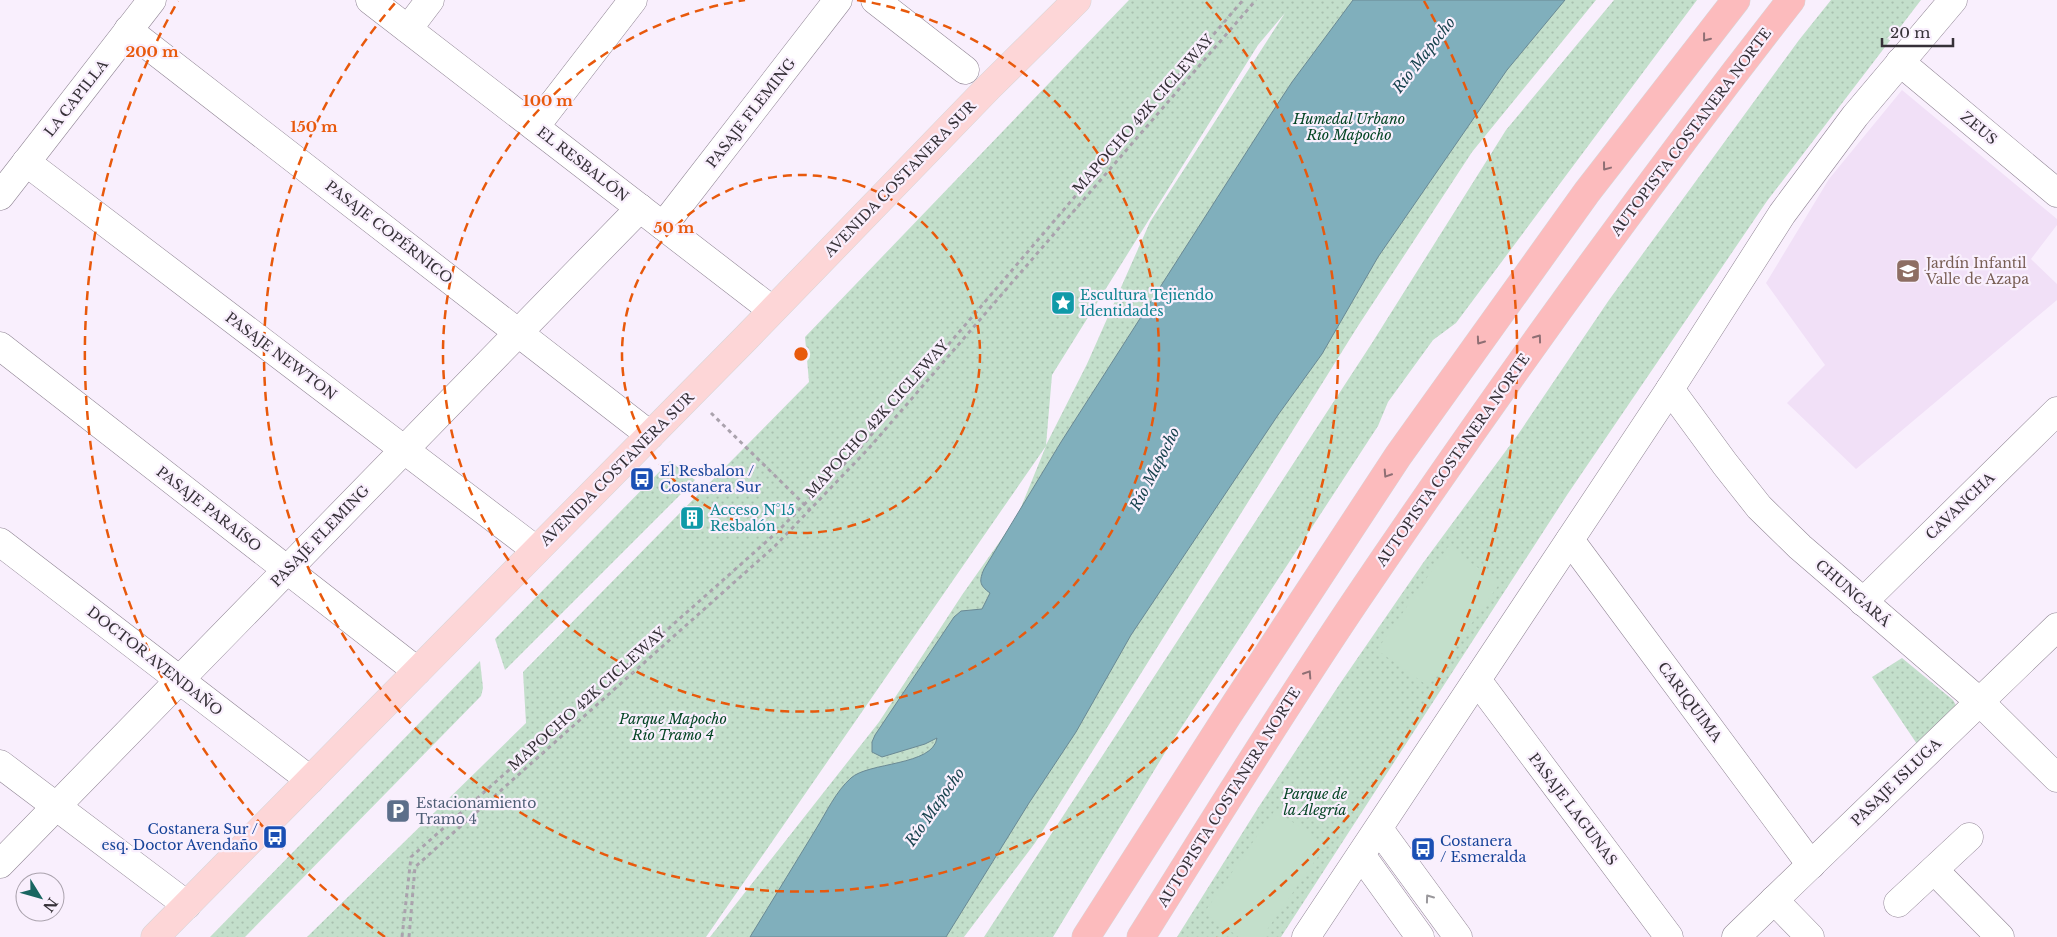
<svg xmlns="http://www.w3.org/2000/svg" width="2057" height="937" viewBox="0 0 2057 937" font-family="'Libre Baskerville',serif">
	<defs>
		<pattern id="grass-dots" width="8" height="8" patternUnits="userSpaceOnUse" patternTransform="scale(1.25)"><rect width="8" height="8" fill="#c3dfcb"/><path d="M2 2h.1M6 6h.1" fill="none" stroke="#a8c0af" stroke-width="1.8" stroke-linecap="round"/></pattern>
	</defs>
	<rect width="100%" height="100%" fill="#f9effd"/>
	<polygon fill="#f1e0f7" points="1902,90 2057,219 2057,225 2031,259 2057,284 2057,300 1856,469 1787,403 1825,365 1766,283 1829,179"/>
	<g fill="url(#grass-dots)" fill-rule="evenodd">
		<path d="M1129 0H1596L1472 152 1358 326 1035 843 964 937H710L879 722 962 595 1017 517 1046 446 706 937H307L526 723 523 672 809 382 805 337ZM1285 13 1150 222 1087 364 1046 445 1052 375 1258 45Z"/>
		<polygon points="1614,0 1697,0 1456,323 1433,340 1388,402 1378,426 1166,751 1053,937 984,937 1372,343 1506,130"/>
		<polygon points="1831,0 1921,0 1767,201 1567,495 1281,937 1177,937 1258,808 1339,685 1423,563 1519,433 1609,300 1799,40"/>
		<polygon points="670,461 695,480 505,670 495,639"/>
		<polygon points="1902,658 1953,700 1959,711 1919,747 1872,677"/>
		<polygon points="480,661 483,688 481,696 245,937 210,937"/>
	</g>
	<g fill="#c3dfcb">
		<polygon points="1448,547 1500,583 1428,686 1377,650"/>
		<polygon points="1275,810 1326,845 1262,937 1239,937 1204,913"/>
	</g>
	<path fill="#80afbc" stroke="#6a8994" d="M1353 0H1565L1507 70 1378 257 1322 354 1278 415 1131 635 1076 732 1029 803 946 937H750C772 901 794 865 816 829 826 813 836 791 851 778 868 762 933 766 937 738L925 744 882 757 872 752V742L875 735 954 617 961 611 982 609 990 593C979 585 979 581 984 569L1061 442 1267 120 1292 82Z"/>
	<g fill="none" stroke-linecap="round" stroke-linejoin="round">
		<defs>
			<g id="minor">
				<polyline points="370,0 772,310"/>
				<polyline points="875,0 965,70"/>
				<polyline points="408,29 430,0"/>
				<polyline points="128,30 650,435"/>
				<polyline points="1900,62 2057,193"/>
				<polyline points="535,127 633,0"/>
				<polyline points="26,162 536,550"/>
				<polyline points="0,196 152,0"/>
				<polyline points="663,226 838,0"/>
				<polyline points="0,346 417,671"/>
				<polyline points="1670,389 1725,464 1759,507 1800,547 1980,702 2057,778"/>
				<polyline points="1570,540 1811,865"/>
				<polyline points="0,542 310,780"/>
				<polyline points="1863,602 2057,411"/>
				<polyline points="1477,680 1669,937"/>
				<polyline points="0,764 187,905"/>
				<polyline points="1379,829 1458,937"/>
				<polyline points="1361,855 1420,937"/>
				<polyline points="0,864 640,208"/>
				<polyline points="1934,870 2000,937"/>
				<polyline points="1774,900 1810,937"/>
				<polyline points="1898,903 1969,837"/>
				<polyline points="1306,937 1670,389 1782,214 1855,116 1953,0"/>
				<polyline points="1736,937 2057,627"/>
			</g>
			<polyline id="major" points="155,937 746,338 988,88 1077,0"/>
			<g id="highway">
				<polyline points="1086,937 1228,715 1398,456 1587,192 1736,0"/>
				<path d="M1141 937C1212 824 1282 710 1357 599 1495 395 1639 194 1791 0"/>
			</g>
		</defs>
		<use href="#minor" stroke="#908594" stroke-width="29"/>
		<use href="#major" stroke="#d7d6d7" stroke-width="29"/>
		<use href="#highway" stroke="#d7d6d7" stroke-width="29"/>
		<g stroke="#aaa2ad" stroke-width="3" stroke-dasharray="4 4" stroke-linecap="butt">
			<polyline points="711,413 810,510"/>
			<polyline points="402,937 411,857 775,534 860,448 1243,0"/>
			<polyline points="409,937 415,867 775,546 870,447 1256,0"/>
		</g>
		<use href="#minor" stroke="#fff" stroke-width="28"/>
		<use href="#major" stroke="#fdd6d7" stroke-width="28"/>
		<use href="#highway" stroke="#fcbbbd" stroke-width="28"/>
	</g>
	<defs><path id="oneway-chevron" d="M-2-3.5L2.5 0L-2 3.5" fill="none" stroke-width="1.6" stroke-linecap="round" stroke-linejoin="round" transform="scale(1.25)"/></defs>
	<g stroke="#8f6f74">
		<use href="#oneway-chevron" transform="translate(1706 38) rotate(128)"/>
		<use href="#oneway-chevron" transform="translate(1606 167) rotate(127)"/>
		<use href="#oneway-chevron" transform="translate(1538 338) rotate(-54)"/>
		<use href="#oneway-chevron" transform="translate(1480 341) rotate(125)"/>
		<use href="#oneway-chevron" transform="translate(1387 474) rotate(123)"/>
		<use href="#oneway-chevron" transform="translate(1308 674) rotate(-57)"/>
	</g>
	<use stroke="#9a989c" href="#oneway-chevron" transform="translate(1429 898) rotate(-126)"/>
	<g fill="none" stroke="#e8590c" stroke-width="2.5" stroke-dasharray="9 6">
		<circle cx="801" cy="354" r="179"/>
		<path d="M857 0A358 358 0 1 1 745 0"/>
		<path d="M1206 2A537 537 0 1 1 396 2"/>
		<path d="M385 937A716 716 0 0 1 178 1M1424 1A716 716 0 0 1 1217 937"/>
	</g>
	<defs>
		<symbol id="school-square" viewBox="-11 -11 22 22"><rect x="-9" y="-9" width="18" height="18" rx="4" fill="#8d6e63" stroke="#f9effd"/><path d="M0-5L7-2L0 1L-7-2ZM-4 1L0 2.5L4 1V4Q0 6-4 4Z" fill="#fff"/></symbol>
		<symbol id="sight-square" viewBox="-11 -11 22 22"><rect x="-9" y="-9" width="18" height="18" rx="4" fill="#0f9aa8" stroke="#f9effd"/><path d="M0-6L1.8-2.2L6-1.7L2.9 1.2L3.7 5.4L0 3.3L-3.7 5.4L-2.9 1.2L-6-1.7L-1.8-2.2Z" fill="#fff"/></symbol>
		<symbol id="bus-square" viewBox="-11 -11 22 22"><rect x="-9" y="-9" width="18" height="18" rx="4" fill="#1a4fb4" stroke="#f9effd"/><path d="M-5-6H5V4H4V6H2V4H-2V6H-4V4H-5ZM-3.5-4V0h7V-4ZM-3.5 1.2v1.5H-2V1.2ZM2 1.2v1.5H3.5V1.2Z" fill="#fff"/></symbol>
		<symbol id="building-square" viewBox="-11 -11 22 22"><rect x="-9" y="-9" width="18" height="18" rx="4" fill="#0f9aa8" stroke="#f9effd"/><path d="M-4-6H4V6H1V3H-1V6H-4ZM-2.5-4.3h1.7v1.8h-1.7ZM.8-4.3h1.7v1.8H.8ZM-2.5-1h1.7V.8h-1.7ZM.8-1h1.7V.8H.8Z" fill="#fff"/></symbol>
		<symbol id="parking-square" viewBox="-11 -11 22 22"><rect x="-9" y="-9" width="18" height="18" rx="4" fill="#5c6f8a" stroke="#f9effd"/><path d="M-3.5-5.5H1a3.5 3.5 0 0 1 0 7H-1V5.5H-3.5ZM-1-3.4V-.6H.8a1.4 1.4 0 0 0 0-2.8Z" fill="#fff"/></symbol>
	</defs>
	<g fill-rule="evenodd">
		<use href="#school-square" x="1894" y="257" width="28" height="28"/>
		<use href="#sight-square" x="1049" y="289" width="28" height="28"/>
		<use href="#bus-square" x="628" y="465" width="28" height="28"/>
		<use href="#building-square" x="678" y="504" width="28" height="28"/>
		<use href="#parking-square" x="384" y="797" width="28" height="28"/>
		<use href="#bus-square" x="261" y="823" width="28" height="28"/>
		<use href="#bus-square" x="1409" y="835" width="28" height="28"/>
	</g>
	<g text-anchor="middle" stroke-width="4.5" stroke-linejoin="round" paint-order="stroke">
		<g font-size="14" fill="#363138" stroke="#f9effd">
			<text transform="translate(76 98) rotate(-52)" y="5">LA CAPILLA</text>
			<text transform="translate(751 113) rotate(-52)" y="5">PASAJE FLEMING</text>
			<text transform="translate(1143 114) rotate(-49)" y="5">MAPOCHO 42K CICLEWAY</text>
			<text transform="translate(1979 128) rotate(40)" y="5">ZEUS</text>
			<text transform="translate(1691 132) rotate(-53)" y="5">AUTOPISTA COSTANERA NORTE</text>
			<text transform="translate(583 164) rotate(38)" y="5">EL RESBALÓN</text>
			<text transform="translate(900 179) rotate(-46)" y="5">AVENIDA COSTANERA SUR</text>
			<text transform="translate(389 232) rotate(38)" y="5">PASAJE COPÉRNICO</text>
			<text transform="translate(281 356) rotate(37)" y="5">PASAJE NEWTON</text>
			<text transform="translate(877 419) rotate(-48)" y="5">MAPOCHO 42K CICLEWAY</text>
			<text transform="translate(1453 460) rotate(-55)" y="5">AUTOPISTA COSTANERA NORTE</text>
			<text transform="translate(617 469) rotate(-45)" y="5">AVENIDA COSTANERA SUR</text>
			<text transform="translate(1960 506) rotate(-44)" y="5">CAVANCHA</text>
			<text transform="translate(209 509) rotate(38)" y="5">PASAJE PARAÍSO</text>
			<text transform="translate(320 536) rotate(-46)" y="5">PASAJE FLEMING</text>
			<text transform="translate(1853 593) rotate(41)" y="5">CHUNGARÁ</text>
			<text transform="translate(155 661) rotate(38)" y="5">DOCTOR AVENDAÑO</text>
			<text transform="translate(587 699) rotate(-42)" y="5">MAPOCHO 42K CICLEWAY</text>
			<text transform="translate(1690 702) rotate(53)" y="5">CARIQUIMA</text>
			<text transform="translate(1896 782) rotate(-44)" y="5">PASAJE ISLUGA</text>
			<text transform="translate(1229 797) rotate(-58)" y="5">AUTOPISTA COSTANERA NORTE</text>
			<text transform="translate(1573 809) rotate(53)" y="5">PASAJE LAGUNAS</text>
		</g>
		<g font-size="14" font-style="italic" fill="#054625" stroke="#f9effd">
			<text x="1349" y="124">Humedal Urbano<tspan x="1349" dy="16">Río Mapocho</tspan></text>
			<text x="673" y="724">Parque Mapocho<tspan x="673" dy="16">Río Tramo 4</tspan></text>
			<text x="1315" y="799">Parque de<tspan x="1315" dy="16">la Alegría</tspan></text>
		</g>
		<g font-size="14" fill="#785e54" stroke="#f9effd" text-anchor="start">
			<text x="1926" y="268">Jardín Infantil<tspan x="1926" dy="16">Valle de Azapa</tspan></text>
		</g>
		<g font-size="14" fill="#0d838f" stroke="#f9effd" text-anchor="start">
			<text x="1080" y="300">Escultura Tejiendo<tspan x="1080" dy="16">Identidades</tspan></text>
			<text x="710" y="515">Acceso N°15<tspan x="710" dy="16">Resbalón</tspan></text>
		</g>
		<g font-size="14" fill="#164399" stroke="#f9effd" text-anchor="start">
			<text x="660" y="476">El Resbalon /<tspan x="660" dy="16">Costanera Sur</tspan></text>
			<text x="258" y="834" text-anchor="end">Costanera Sur /<tspan x="258" dy="16">esq. Doctor Avendaño</tspan></text>
			<text x="1440" y="846">Costanera<tspan x="1440" dy="16">/ Esmeralda</tspan></text>
		</g>
		<g font-size="14" fill="#4e5e75" stroke="#f9effd" text-anchor="start">
			<text x="416" y="808">Estacionamiento<tspan x="416" dy="16">Tramo 4</tspan></text>
		</g>
		<g font-size="15" font-style="italic" fill="#18434e" stroke="#f9effd">
			<text transform="translate(1424 55) rotate(-52)" y="5">Río Mapocho</text>
			<text transform="translate(1155 469) rotate(-63)" y="5">Río Mapocho</text>
			<text transform="translate(935 807) rotate(-55)" y="5">Río Mapocho</text>
		</g>
	</g>
	<circle cx="801" cy="354" r="8" fill="#e8590c" stroke="#f9effd" stroke-width="2.5"/>
	<g font-size="15" text-anchor="middle" font-weight="bold" fill="#e8590c" stroke="#f9effd" stroke-width="4.5" stroke-linejoin="round" paint-order="stroke">
		<text x="152" y="57">200 m</text>
		<text x="548" y="106">100 m</text>
		<text x="314" y="132">150 m</text>
		<text x="674" y="233">50 m</text>
	</g>
	<g transform="translate(40 897) rotate(127)"><circle r="24" fill="#f9effd" stroke="#aba3ae"/>
	<path d="M0-4L9 19L0 12L-9 19Z" fill="#196661"/>
	<text y="-8" font-size="14" font-weight="bold" text-anchor="middle" fill="#363138">N</text>
	</g>
	<path d="M1882 38v8h71v-8" fill="none" stroke="#363138" stroke-width="2.5"/>
	<text x="1890" y="38" font-size="15" fill="#363138" stroke="#f9effd" stroke-width="4" paint-order="stroke">20 m</text>
</svg>
